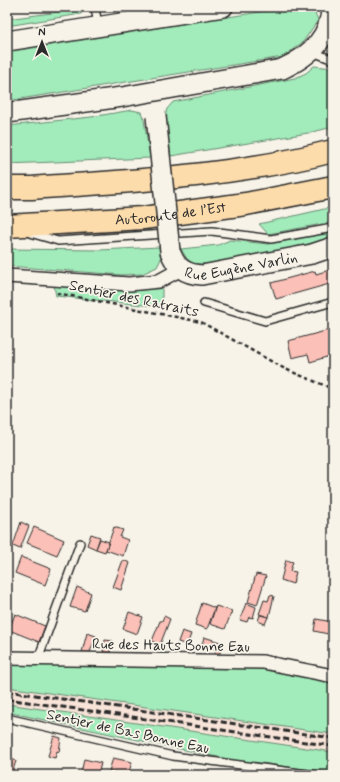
<svg xmlns="http://www.w3.org/2000/svg" width="340" height="782" viewBox="0 0 340 782" font-family="Mynerve,sans-serif">
	<rect width="100%" height="100%" fill="#f7f3e8"/>
	<filter id="ink" filterUnits="userSpaceOnUse"><feTurbulence type="fractalNoise" baseFrequency=".025" numOctaves="2"/><feDisplacementMap in="SourceGraphic" scale="8" xChannelSelector="R" yChannelSelector="G"/><feConvolveMatrix kernelMatrix="1 2 1 2 8 2 1 2 1" color-interpolation-filters="sRGB"/></filter>
	<g filter="url(#ink)">
		<polygon fill="#f8e4d9" points="7,665 333,675 333,772 241,762 7,712"/>
		<g fill="#a2ebba" stroke="#668b72">
			<polygon points="65,7 84,7 81,14 7,26 7,19 66,11"/>
			<path d="M291 7C305 7 313 5 318 20L303 42 283 57 7 101V52Z"/>
			<polygon points="314,66 333,68 333,127 308,133 171,156 165,116 167,109 173,102 295,78 306,73"/>
			<polygon points="132,110 141,112 144,120 150,158 7,164 7,126 91,117"/>
			<polygon points="333,207 333,222 268,234 259,224"/>
			<polygon points="333,232 333,238 267,254 210,264 194,264 187,259 181,249 218,245 230,240 268,244"/>
			<polygon points="159,247 161,259 157,267 142,274 122,275 7,266 7,249 100,250"/>
			<polygon points="54,286 119,290 162,287 162,307 56,296"/>
			<polygon points="259,661 333,675 333,734 7,687 7,665"/>
			<polygon points="7,704 333,752 333,772 267,765 277,775 239,775 241,762 7,712"/>
		</g>
		<g fill="#fbc0b7" stroke="#2b2b2b">
			<polygon points="333,269 333,283 276,299 271,283 315,271 316,274"/>
			<polygon points="333,329 333,355 310,362 308,354 292,358 288,341"/>
			<polygon points="21,522 29,526 20,549 13,546"/>
			<polygon points="34,527 64,540 57,555 27,543"/>
			<polygon points="114,527 123,530 120,537 128,540 123,556 106,550"/>
			<polygon points="91,534 100,537 96,549 87,545"/>
			<polygon points="100,539 109,542 105,552 96,549"/>
			<polygon points="21,557 51,569 45,585 15,573"/>
			<polygon points="123,560 130,563 121,590 113,587"/>
			<polygon points="286,560 293,562 290,571 296,572 293,584 281,580"/>
			<polygon points="256,574 266,576 257,605 248,602"/>
			<polygon points="77,587 91,593 85,611 70,607"/>
			<polygon points="270,595 274,596 269,617 259,614 264,600 268,601"/>
			<polygon points="202,603 215,608 207,629 195,625"/>
			<polygon points="246,603 256,607 253,618 249,617 247,622 240,620"/>
			<polygon points="216,606 232,611 225,629 210,624"/>
			<polygon points="129,612 143,617 137,634 123,629"/>
			<polygon points="15,614 45,626 39,642 9,630"/>
			<polygon points="260,615 268,617 265,624 258,621"/>
			<polygon points="164,616 170,619 160,645 152,641 160,621 162,621"/>
			<polygon points="316,619 333,622 333,635 314,631"/>
			<polygon points="182,631 191,634 187,645 178,642"/>
			<polygon points="87,633 96,636 90,652 82,652"/>
			<polygon points="204,637 223,643 220,653 215,653 216,649 202,645"/>
			<polygon points="105,640 113,641 110,652 103,652"/>
			<polygon points="54,736 61,738 59,752 57,751 55,758 48,756"/>
			<polygon points="10,758 16,761 12,773 7,771"/>
			<polygon points="113,758 132,762 128,775 109,771"/>
			<polygon points="84,759 101,763 98,775 81,774"/>
		</g>
		<g fill="none" stroke-linecap="round" stroke-linejoin="round">
			<defs>
				<g id="service">
					<polyline points="95,7 98,26"/>
					<polyline points="313,52 333,60"/>
					<polyline points="30,233 58,241 212,231 271,239 333,228"/>
					<polyline points="204,303 265,321 333,302"/>
					<polyline points="38,659 80,543"/>
					<polyline points="7,718 173,756 315,775"/>
				</g>
				<g id="minor">
					<polyline points="7,276 129,284 159,281 181,269"/>
					<polyline points="7,658 263,662 333,676"/>
				</g>
				<g id="secondary">
					<polyline points="7,41 223,7"/>
					<path d="M7 113 122 97 282 69C308 57 331 38 331 7"/>
					<path id="s1" d="M170 251C176 268 185 274 202 275L312 254 333 247"/>
				</g>
				<g id="motorway">
					<path d="M7 188H32C133 181 235 176 333 151"/>
					<path id="s2" d="M7 226 143 218 246 204 333 187"/>
				</g>
			</defs>
			<use href="#service" stroke="#2b2b2b" stroke-width="10"/>
			<use href="#minor" stroke="#2b2b2b" stroke-width="16"/>
			<use href="#secondary" stroke="#2b2b2b" stroke-width="22"/>
			<use href="#motorway" stroke="#2b2b2b" stroke-width="25"/>
			<polyline stroke="#2b2b2b" stroke-width="2.5" stroke-dasharray="4 3" stroke-linecap="butt" points="57,293 201,322 285,369 333,389"/>
			<use href="#service" stroke="#f7f3e8" stroke-width="7"/>
			<use href="#minor" stroke="#f7f3e8" stroke-width="13"/>
			<use href="#secondary" stroke="#f7f3e8" stroke-width="19"/>
			<use href="#motorway" stroke="#fddcac" stroke-width="22"/>
			<g stroke="#2b2b2b" stroke-width="3" stroke-dasharray="6 3" stroke-linecap="butt">
				<polyline points="7,691 333,738"/>
				<polyline points="7,699 333,746"/>
			</g>
			<defs>
				<polyline id="secondary-bridge" points="156,116 170,251"/>
			</defs>
			<use href="#secondary-bridge" stroke="#2b2b2b" stroke-width="22" stroke-linecap="butt"/>
			<use href="#secondary-bridge" stroke="#f7f3e8" stroke-width="19"/>
		</g>
	</g>
	<g text-anchor="middle" stroke-width="3.5" stroke-linejoin="round" paint-order="stroke">
		<g font-size="15" fill="#2b2b2b" stroke="#f7f3e8">
			<text dy="5" stroke="none"><textPath href="#s2" startOffset="164">Autoroute de l’Est</textPath></text>
			<text dy="5" stroke="none"><textPath href="#s1" startOffset="83">Rue Eugène Varlin</textPath></text>
			<text transform="translate(134 298) rotate(12)" y="5">Sentier des Ratraits</text>
			<text transform="translate(171 645) rotate(1)" y="5">Rue des Hauts Bonne Eau</text>
			<text transform="translate(128 731) rotate(12)" y="5">Sentier de Bas Bonne Eau</text>
		</g>
	</g>
	<rect width="340" height="782" fill="none" stroke="#f7f3e8" stroke-width="24"/>
	<rect x="12" y="12" width="316" height="758" fill="none" stroke="#2b2b2b" stroke-width="1.5" filter="url(#ink)"/>
	<g transform="translate(42 42)" stroke="#f7f3e8" stroke-width="3" paint-order="stroke">
	<path d="M0-3L7 15L0 10L-7 15Z" fill="#2b2b2b"/>
	<text y="-6" font-size="11" font-weight="bold" text-anchor="middle" fill="#2b2b2b">N</text>
	</g>
</svg>
